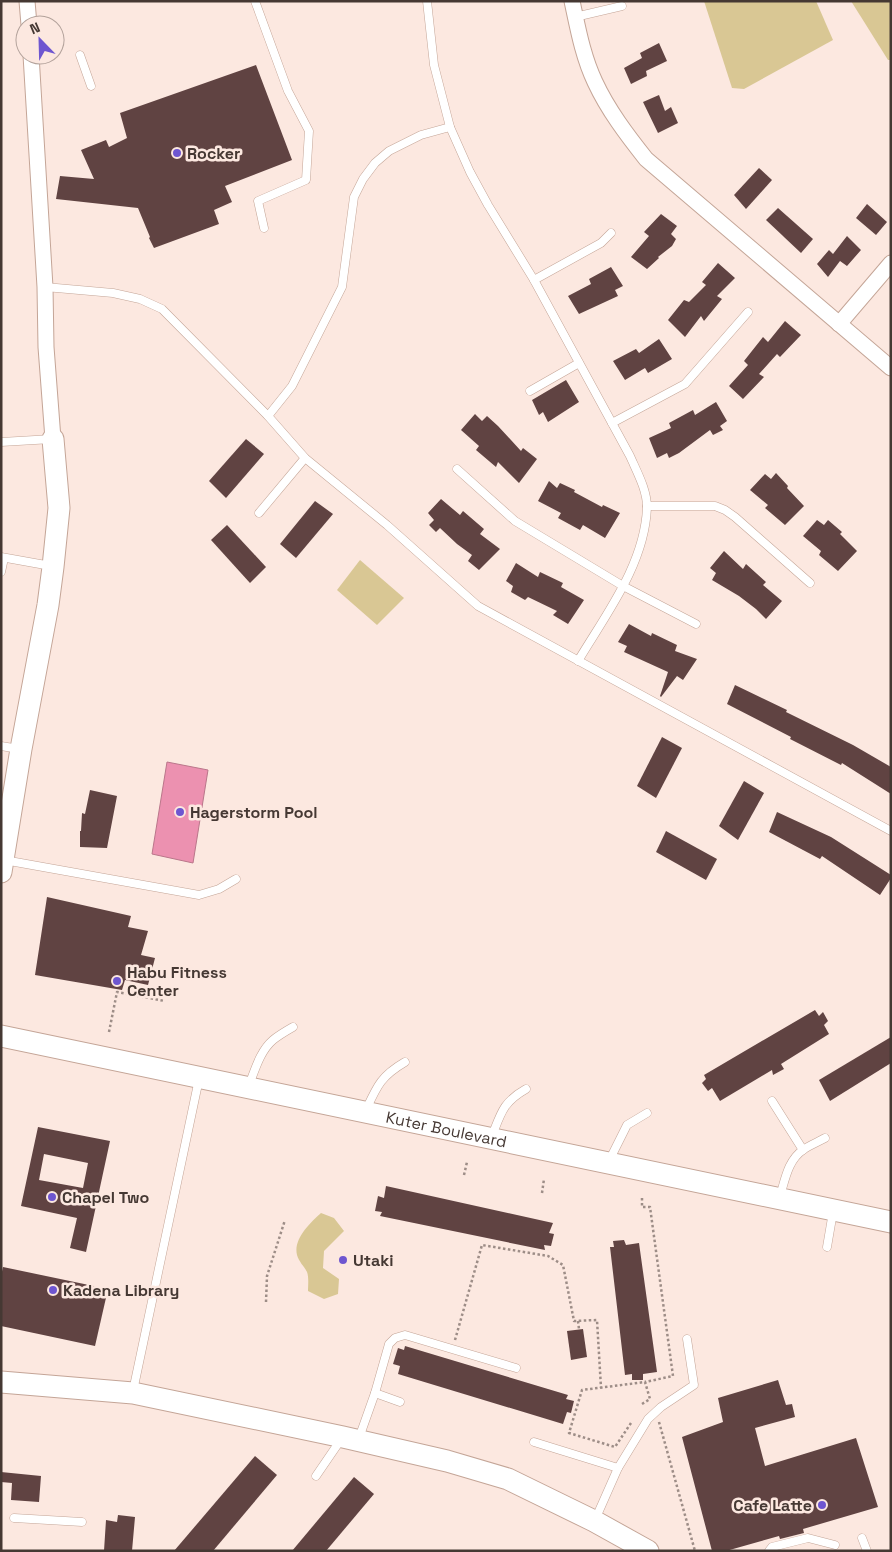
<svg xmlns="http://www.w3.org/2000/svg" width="892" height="1552" viewBox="0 0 892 1552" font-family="'Space Grotesk',sans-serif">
	<rect width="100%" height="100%" fill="#fce8e0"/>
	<g fill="#d9c794">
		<polygon points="704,1 816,1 833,40 744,89 732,88"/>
		<polygon points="851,1 891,1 891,60 888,60"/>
		<polygon points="360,560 404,598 377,625 337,590"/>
		<path d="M321 1213 334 1218 344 1231 324 1251 323 1268 339 1279 338 1294 324 1299 308 1291C308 1286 309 1277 307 1272 304 1266 299 1262 297 1255 293 1239 310 1223 321 1213Z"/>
	</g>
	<polygon fill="#ec91b0" stroke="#ba768a" points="167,762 208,770 193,863 152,854"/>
	<g fill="#604342" fill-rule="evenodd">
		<polygon points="659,43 667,61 646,71 647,76 631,84 624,68 642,58 640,53"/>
		<polygon points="256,65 292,160 225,186 232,202 214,210 219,224 154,248 149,238 150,237 138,208 56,199 60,176 94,179 81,150 106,140 109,147 127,138 120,113"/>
		<polygon points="659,95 665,111 671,107 678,123 658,133 643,102"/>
		<polygon points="759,168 772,180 746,209 734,195"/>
		<polygon points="867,204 887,222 876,235 856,218"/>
		<polygon points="778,208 813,239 801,253 766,220"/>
		<polygon points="661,214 677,226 671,234 676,239 672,246 658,257 659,258 647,269 631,257 649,236 644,232"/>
		<polygon points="847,236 861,250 847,266 840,261 828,277 817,264 829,250 833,254"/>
		<polygon points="718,263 735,278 717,296 722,299 704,321 701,316 685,337 668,320 684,300 689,302 706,285 702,282"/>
		<polygon points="611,267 623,286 615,290 618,296 579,314 568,296 591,284 589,279"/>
		<polygon points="785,321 801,335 780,357 777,354 759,374 764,377 743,399 729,386 748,365 744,361 763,337 768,342"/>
		<polygon points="659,339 672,359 648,373 645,368 625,380 613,361 636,349 639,353"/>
		<polygon points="566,380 579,402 548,422 543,412 539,415 532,400"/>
		<polygon points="716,402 727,421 720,426 723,430 713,435 710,430 679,453 669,458 667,453 657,458 649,438 671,428 669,423 693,410 695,415"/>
		<polygon points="475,414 482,421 487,416 498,426 521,451 523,448 537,459 519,483 498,462 496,467 476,450 479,446 461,430"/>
		<polygon points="246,439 264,454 226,498 209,481"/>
		<polygon points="776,473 788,486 787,488 804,506 785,525 765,508 768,505 750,490 765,474 771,479"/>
		<polygon points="549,481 557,488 560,483 575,490 574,492 602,507 603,505 620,513 605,538 583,525 580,530 558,518 561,513 538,501"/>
		<polygon points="441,499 460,515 463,511 484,529 480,534 500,549 479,570 468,561 472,555 457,544 440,528 436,532 429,525 434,520 428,513"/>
		<polygon points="315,501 333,514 296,558 280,544"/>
		<polygon points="817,520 824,525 828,520 842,532 840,534 857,551 838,571 819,555 821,551 803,536"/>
		<polygon points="227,525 266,567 250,583 211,540"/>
		<polygon points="724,551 743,569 746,564 766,582 763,585 782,601 766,619 756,609 739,596 712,580 716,573 710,568"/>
		<polygon points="516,563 538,577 540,572 563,583 561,587 584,600 568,624 553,615 557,611 528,597 525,600 511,592 513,586 506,581"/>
		<polygon points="629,624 651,636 652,633 677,645 675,651 697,659 683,680 677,676 661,697 660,696 668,672 624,652 627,646 618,642"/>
		<polygon points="735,685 787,710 786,712 853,745 891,767 891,794 842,763 841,765 790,739 791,737 727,704"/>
		<polygon points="662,737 682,748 656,798 637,786"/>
		<polygon points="744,781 764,793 738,840 719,826"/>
		<polygon points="90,790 117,796 107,848 80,847 80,831 81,831 82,813 85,814"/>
		<polygon points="777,812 831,837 891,875 891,878 880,895 822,856 820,859 769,832"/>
		<polygon points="666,831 717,859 706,880 656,852"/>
		<polygon points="47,897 131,916 128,927 148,931 141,955 155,958 148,985 125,980 122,990 35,975"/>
		<polygon points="815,1010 819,1016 823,1012 828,1021 824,1025 829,1034 781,1064 784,1069 773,1075 772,1070 720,1101 712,1088 708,1091 702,1083 706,1079 704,1075"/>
		<polygon points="891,1037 891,1063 830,1101 819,1080"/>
		<path d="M38 1127 110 1141 86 1252 70 1248 77 1218 21 1206ZM44 1154 88 1163 83 1188 39 1180Z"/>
		<polygon points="386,1186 553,1223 549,1233 554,1234 551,1246 544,1245 545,1250 380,1216 382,1212 375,1211 378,1196 384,1198"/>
		<polygon points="624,1240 626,1245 639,1243 657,1372 643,1374 643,1380 632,1380 632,1374 625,1375 610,1247 614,1247 613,1241"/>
		<polygon points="3,1267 108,1289 95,1346 1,1326 1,1276"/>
		<polygon points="583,1329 587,1357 571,1360 567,1331"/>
		<polygon points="405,1346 568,1395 566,1399 574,1401 571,1413 567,1412 563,1424 398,1374 400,1366 393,1364 398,1348 404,1350"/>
		<polygon points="778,1380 786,1405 792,1404 795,1417 755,1428 765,1466 856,1438 878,1507 803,1529 804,1533 780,1539 779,1536 726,1551 712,1551 682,1437 723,1422 718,1398"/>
		<polygon points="255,1456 277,1475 213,1551 174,1551"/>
		<polygon points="1,1472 41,1476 39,1502 11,1500 12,1483 1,1482"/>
		<polygon points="354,1477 374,1494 326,1551 292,1551"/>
		<polygon points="118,1515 135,1517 132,1551 104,1551 106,1520 117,1522"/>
	</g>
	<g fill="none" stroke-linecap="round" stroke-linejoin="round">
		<defs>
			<g id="lane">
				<polyline points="255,1 288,91 309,131 306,180 258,201 264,228"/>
				<path d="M427 1 434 65 450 127 470 172 488 205 534 280 630 456C637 472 647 490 647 507 645 564 606 614 578 661"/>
				<polyline points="575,17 622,6"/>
				<polyline points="80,55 91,86"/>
				<polyline points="534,280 601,243 611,233"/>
				<polyline points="45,287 113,293 140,299 162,309 268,416 305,458 387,525 478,606 891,831"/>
				<polyline points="530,391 579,363"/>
				<polyline points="268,416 292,386 342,287 354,197 363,179 375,163 389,151 421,135 450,127"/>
				<polyline points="612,423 685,384 748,312"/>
				<polyline points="1,442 52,439"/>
				<polyline points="457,469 515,521 623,586 696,624"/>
				<polyline points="647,506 715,506 725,510 735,517 810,583"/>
				<polyline points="259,513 305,458"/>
				<polyline points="1,557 51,566"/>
				<polyline points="1,572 4,558"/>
				<polyline points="1,746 19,749"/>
				<polyline points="4,860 199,895 219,889 236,879"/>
				<path d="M249 1085C255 1070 260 1051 273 1040 279 1035 286 1031 293 1027"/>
				<polyline points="772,1101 803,1150"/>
				<path d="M366 1110C377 1086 381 1076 405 1062"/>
				<path d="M492 1136C501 1113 503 1102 526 1089"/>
				<polyline points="609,1161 627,1125 647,1113"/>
				<path d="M780 1196C785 1180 788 1160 803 1150 810 1145 818 1142 825 1138"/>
				<polyline points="827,1247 833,1212"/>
				<polyline points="133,1391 199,1079"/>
				<polyline points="375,1393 400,1402"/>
				<polyline points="359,1438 375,1393 389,1344 395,1338 405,1335 516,1368"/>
				<polyline points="534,1442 618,1468"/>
				<polyline points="316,1476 342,1438"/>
				<polyline points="14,1518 82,1522"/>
				<polyline points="595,1520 618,1468 648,1419 661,1407 694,1385 687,1339"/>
				<polyline points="862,1538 867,1551"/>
				<polyline points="769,1551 772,1547 808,1538 835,1545"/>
			</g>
			<g id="street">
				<polyline points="27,1 29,25"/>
				<path d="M572 1C578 29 583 57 595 82 608 110 627 135 646 159L891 368"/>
				<polyline points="31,55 45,287 46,347 53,439"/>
				<polyline points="839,324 891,263"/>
			</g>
			<g id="secondary">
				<polyline points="1,872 21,749 48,605 53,567 59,508 53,439"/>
				<path id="s1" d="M1 1036 891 1222"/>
				<polyline points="1,1382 133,1393 343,1437 447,1461 508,1479 594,1521 648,1551"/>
			</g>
		</defs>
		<use href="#lane" stroke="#c4a597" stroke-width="9"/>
		<use href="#street" stroke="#c4a597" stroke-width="17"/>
		<use href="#secondary" stroke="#c4a597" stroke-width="23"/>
		<g stroke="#9d8d87" stroke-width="2.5" stroke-dasharray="2.5 2.5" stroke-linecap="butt">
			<polyline points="109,1032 117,992 165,1001"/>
			<polyline points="464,1175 467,1162"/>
			<polyline points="542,1193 544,1179"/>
			<polyline points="642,1198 642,1207 650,1207 673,1376 645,1382"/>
			<polyline points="266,1302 267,1276 285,1220"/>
			<polyline points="578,1321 579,1329"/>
			<polyline points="455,1340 482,1245 548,1256 563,1265 574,1321 597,1320 601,1388"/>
			<polyline points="659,1422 695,1551"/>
			<polyline points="631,1423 615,1447 569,1433 582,1390 645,1382 650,1399 642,1404"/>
		</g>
		<use href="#lane" stroke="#fff" stroke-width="8"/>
		<use href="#street" stroke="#fff" stroke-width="15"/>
		<use href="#secondary" stroke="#fff" stroke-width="21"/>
	</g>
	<g fill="#6e56d0" stroke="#fce8e0" stroke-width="2">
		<circle cx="177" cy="153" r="5"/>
		<circle cx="180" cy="812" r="5"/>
		<circle cx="117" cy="981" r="5"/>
		<circle cx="52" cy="1197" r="5"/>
		<circle cx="343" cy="1260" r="5"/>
		<circle cx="53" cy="1290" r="5"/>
		<circle cx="822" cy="1505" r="5"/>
	</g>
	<g text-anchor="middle" stroke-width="5" stroke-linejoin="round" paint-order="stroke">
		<g font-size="16" font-weight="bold" fill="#453833" stroke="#fce8e0" text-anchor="start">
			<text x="187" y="159">Rocker</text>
			<text x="190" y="818">Hagerstorm Pool</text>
			<text x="127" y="978">Habu Fitness<tspan x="127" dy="18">Center</tspan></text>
			<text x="62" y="1203">Chapel Two</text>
			<text x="353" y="1266">Utaki</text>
			<text x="63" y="1296">Kadena Library</text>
			<text x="812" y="1511" text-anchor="end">Cafe Latte</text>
		</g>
		<g font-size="16" fill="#453833" stroke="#fce8e0">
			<text dy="6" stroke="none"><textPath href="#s1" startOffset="455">Kuter Boulevard</textPath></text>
		</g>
	</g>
	<rect width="892" height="1552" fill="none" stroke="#453833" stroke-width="5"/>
	<g transform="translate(40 40) rotate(337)"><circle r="24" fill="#fce8e0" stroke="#b3a29b"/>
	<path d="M0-4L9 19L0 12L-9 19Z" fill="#6e56d0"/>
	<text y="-8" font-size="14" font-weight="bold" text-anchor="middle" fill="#453833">N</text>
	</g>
</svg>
